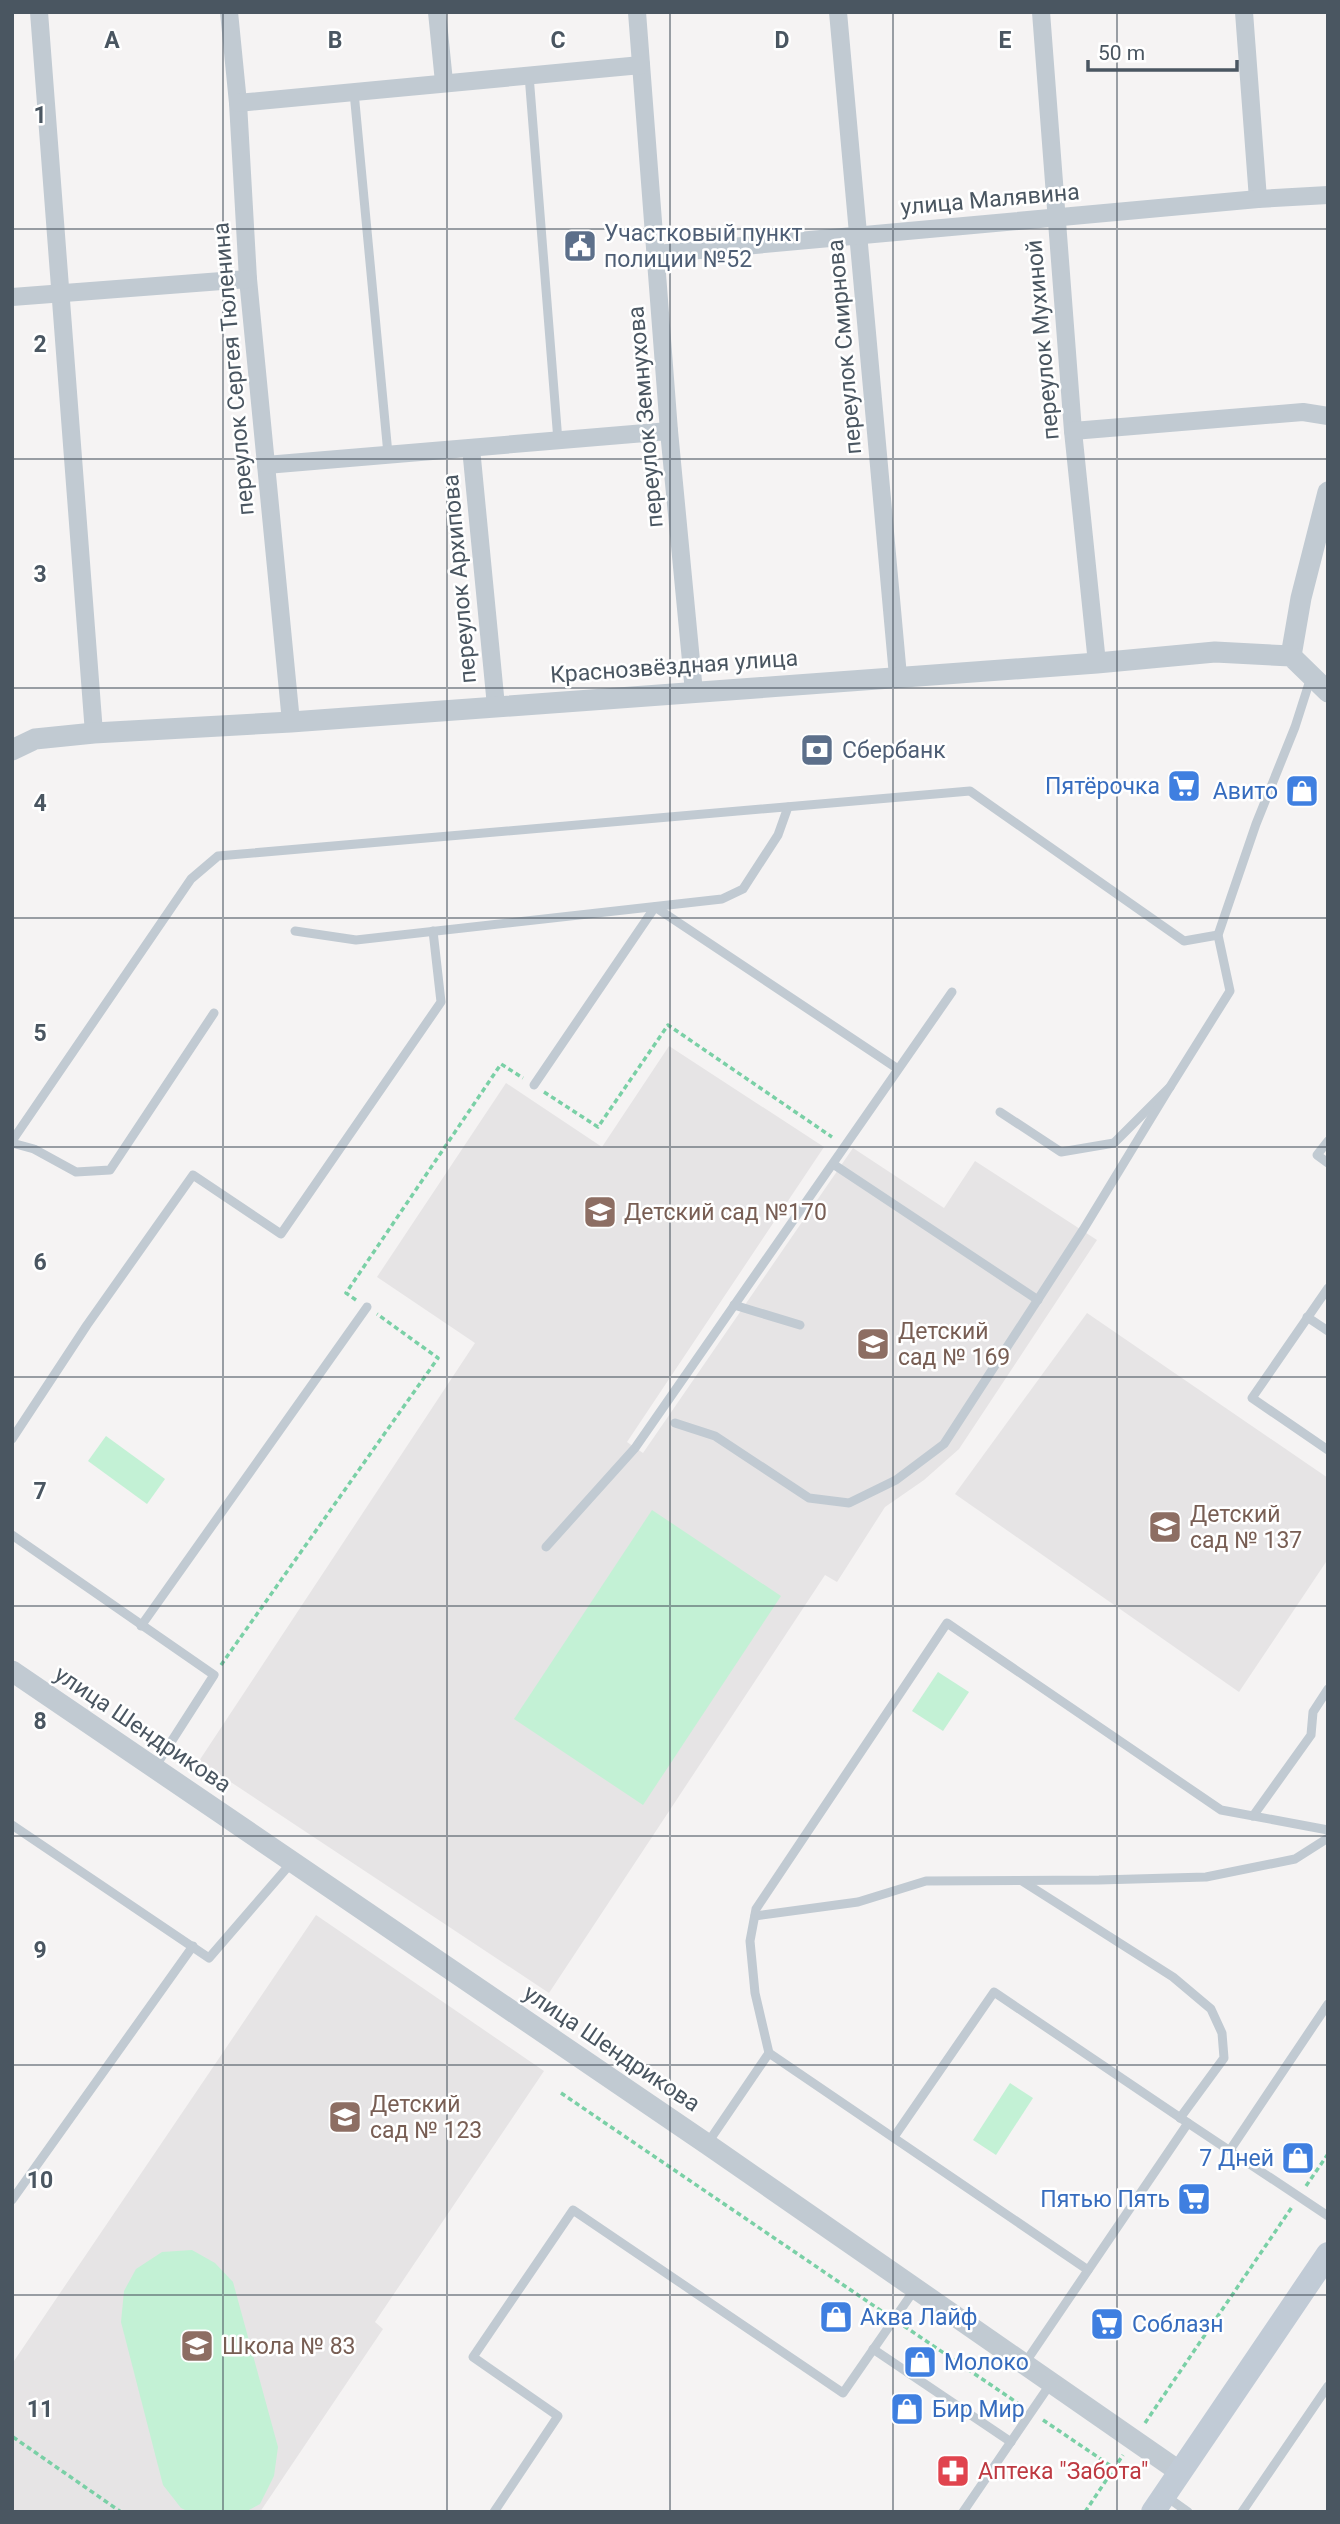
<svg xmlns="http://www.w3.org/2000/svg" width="1340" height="2524" viewBox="0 0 1340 2524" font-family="Roboto,sans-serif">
	<rect width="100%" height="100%" fill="#f5f3f3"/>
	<g fill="#e6e4e5">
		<polygon points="669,1046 824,1147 627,1442 643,1453 853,1148 944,1208 975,1161 1097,1240 959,1449 924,1480 885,1507 837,1582 825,1575 549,1993 199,1761 475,1343 377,1277 506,1083 602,1147"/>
		<polygon points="1087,1313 1328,1478 1328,1559 1239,1692 955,1494"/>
		<polygon points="316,1915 544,2071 375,2322 383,2329 260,2512 12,2512 12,2364"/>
	</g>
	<g fill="#c3f1d5">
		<polygon points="106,1436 165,1479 147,1504 88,1461"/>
		<polygon points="652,1510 781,1596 643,1805 514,1719"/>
		<polygon points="938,1672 969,1692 943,1731 912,1711"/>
		<polygon points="1010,2083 1033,2098 996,2155 973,2140"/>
		<polygon points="192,2250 215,2263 233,2282 278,2447 274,2476 260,2504 245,2512 189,2512 181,2508 163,2485 121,2322 124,2291 136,2269 162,2252"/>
	</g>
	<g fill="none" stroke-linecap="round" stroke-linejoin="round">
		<g stroke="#7ad0a6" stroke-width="3.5" stroke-dasharray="5 3.5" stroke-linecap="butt">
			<polyline points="544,1092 598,1127 668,1025 832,1137"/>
			<polyline points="356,1300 346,1293 501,1064 523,1078"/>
			<polyline points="221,1665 438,1358 377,1314"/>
			<polyline points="561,2093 883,2312"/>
			<polyline points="1306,2186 1328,2154"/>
			<polyline points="904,2326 1019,2404"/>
			<polyline points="1043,2420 1114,2468"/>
			<polyline points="1145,2423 1292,2207"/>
			<polyline points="13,2437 121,2512"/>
			<polyline points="1085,2512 1123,2455"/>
		</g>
		<g stroke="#c1cad2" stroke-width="9">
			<polyline points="529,75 558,441"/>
			<polyline points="354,92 388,454"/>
			<polyline points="295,931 356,940 722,899 743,889 778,835 788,807"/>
			<polyline points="534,1085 655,907 898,1069"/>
			<polyline points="1000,1112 1061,1152 1114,1143 1170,1087 1230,991 1218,935 1256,824 1295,727 1311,677"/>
			<polyline points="12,1141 191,879 218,856 970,791 1184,941 1218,935"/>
			<polyline points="1328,1141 1317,1155 1328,1163"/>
			<polyline points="12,1143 34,1149 76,1172 110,1170 214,1013"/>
			<polyline points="833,1164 1038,1300"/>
			<polyline points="1328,1288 1252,1398 1328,1450"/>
			<polyline points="734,1305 800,1325"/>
			<polyline points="1307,1317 1328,1331"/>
			<polyline points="675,1423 715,1436 809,1498 849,1503 896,1480 944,1444 1083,1230 1170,1087"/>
			<polyline points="12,1439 87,1325 193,1175 281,1234 441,1002 433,931"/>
			<polyline points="12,1535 214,1675 155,1767"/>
			<polyline points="546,1547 635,1448 952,992"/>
			<polyline points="141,1626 367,1307"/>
			<polyline points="1253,1816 1311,1735 1313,1712 1328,1689"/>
			<polyline points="12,1825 209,1958 292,1862"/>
			<polyline points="1022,1881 1173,1977 1211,2009 1222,2033 1224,2058 1180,2118"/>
			<polyline points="755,1916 858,1902 926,1881 1099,1880 1206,1877 1295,1859 1328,1838"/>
			<polyline points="769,2053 755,1993 750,1941 756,1909 947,1623 1221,1810 1328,1830"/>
			<polyline points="894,2137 994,1992 1188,2123"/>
			<polyline points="707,2144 769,2053 1088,2270"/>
			<polyline points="1230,2150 1328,2004"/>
			<polyline points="12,2200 193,1946"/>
			<polyline points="873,2349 1011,2442"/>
			<polyline points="1025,2363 1188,2123 1328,2216"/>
			<polyline points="1167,2497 1188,2512"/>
			<polyline points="494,2512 558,2416 473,2357 573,2210 843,2393 915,2289"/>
			<polyline points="963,2512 1051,2383"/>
			<polyline points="1242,2512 1328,2386"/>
		</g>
		<g stroke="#c1cad2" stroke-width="18">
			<polyline points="39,12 94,733"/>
			<polyline points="229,12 238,103 248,279 291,722"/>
			<polyline points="437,12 444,82"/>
			<polyline points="637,12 669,431 694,692"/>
			<polyline points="838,12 898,676"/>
			<polyline points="1041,12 1073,431 1097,663"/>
			<polyline points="1244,12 1258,199"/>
			<polyline points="238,103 641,65"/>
			<polyline points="656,254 1258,199 1328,195"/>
			<polyline points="12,297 248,279"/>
			<polyline points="1073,431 1303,412 1328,416"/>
			<polyline points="471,448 496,706"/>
			<polyline points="266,465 669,431"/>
		</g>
		<g stroke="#c1cad2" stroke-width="21">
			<polyline points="1291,656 1301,598 1328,492"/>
			<polyline points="12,750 35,739 94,733 291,722 1097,663 1215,652 1291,656 1328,692"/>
			<polyline points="12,1671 707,2144 1180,2472"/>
		</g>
		<polyline stroke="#c1cbd6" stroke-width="24" points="1153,2512 1328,2254"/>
	</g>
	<path fill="none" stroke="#4a5661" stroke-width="2" stroke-opacity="0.55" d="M223 12V2512M447 12V2512M670 12V2512M893 12V2512M1117 12V2512M12 229H1328M12 459H1328M12 688H1328M12 918H1328M12 1147H1328M12 1377H1328M12 1606H1328M12 1836H1328M12 2065H1328M12 2295H1328"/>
	<defs>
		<symbol id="civic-square" viewBox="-11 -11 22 22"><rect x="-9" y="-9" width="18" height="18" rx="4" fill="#5c6f8a" stroke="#fff"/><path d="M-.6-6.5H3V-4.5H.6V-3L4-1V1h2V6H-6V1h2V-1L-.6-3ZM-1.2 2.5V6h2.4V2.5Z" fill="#fff"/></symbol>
		<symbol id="bank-square" viewBox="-11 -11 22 22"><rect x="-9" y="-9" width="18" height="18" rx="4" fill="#5c6f8a" stroke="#fff"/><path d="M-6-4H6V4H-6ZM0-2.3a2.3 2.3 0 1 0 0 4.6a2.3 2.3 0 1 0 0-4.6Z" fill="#fff"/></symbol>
		<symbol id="supermarket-square" viewBox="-11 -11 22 22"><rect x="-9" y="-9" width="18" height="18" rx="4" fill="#3f7fe0" stroke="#fff"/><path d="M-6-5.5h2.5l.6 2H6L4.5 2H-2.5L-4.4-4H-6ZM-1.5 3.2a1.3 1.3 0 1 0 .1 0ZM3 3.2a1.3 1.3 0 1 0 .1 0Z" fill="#fff"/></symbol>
		<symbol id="shop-square" viewBox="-11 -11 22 22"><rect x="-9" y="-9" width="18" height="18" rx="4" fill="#3f7fe0" stroke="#fff"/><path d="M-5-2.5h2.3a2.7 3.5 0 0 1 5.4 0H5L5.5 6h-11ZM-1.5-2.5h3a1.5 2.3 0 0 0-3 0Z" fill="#fff"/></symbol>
		<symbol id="school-square" viewBox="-11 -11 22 22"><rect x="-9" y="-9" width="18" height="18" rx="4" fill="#8d6e63" stroke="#fff"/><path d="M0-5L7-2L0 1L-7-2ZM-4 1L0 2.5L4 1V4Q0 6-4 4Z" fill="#fff"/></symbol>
		<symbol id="pharmacy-square" viewBox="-11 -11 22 22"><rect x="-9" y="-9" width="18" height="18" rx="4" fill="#e0444e" stroke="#fff"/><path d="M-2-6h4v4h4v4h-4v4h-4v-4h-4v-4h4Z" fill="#fff"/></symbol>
	</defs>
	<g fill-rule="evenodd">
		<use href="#civic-square" x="561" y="227" width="38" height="38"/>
		<use href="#bank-square" x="798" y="731" width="38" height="38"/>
		<use href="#supermarket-square" x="1165" y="767" width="38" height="38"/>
		<use href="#shop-square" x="1283" y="772" width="38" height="38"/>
		<use href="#school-square" x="581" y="1193" width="38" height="38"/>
		<use href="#school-square" x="854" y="1325" width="38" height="38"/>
		<use href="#school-square" x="1146" y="1508" width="38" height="38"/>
		<use href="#school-square" x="326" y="2098" width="38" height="38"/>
		<use href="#shop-square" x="1279" y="2139" width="38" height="38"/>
		<use href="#supermarket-square" x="1175" y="2180" width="38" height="38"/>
		<use href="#shop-square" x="817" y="2298" width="38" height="38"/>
		<use href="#supermarket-square" x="1088" y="2305" width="38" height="38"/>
		<use href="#school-square" x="178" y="2327" width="38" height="38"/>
		<use href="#shop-square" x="901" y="2343" width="38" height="38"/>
		<use href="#shop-square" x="888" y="2390" width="38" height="38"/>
		<use href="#pharmacy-square" x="934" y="2452" width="38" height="38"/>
	</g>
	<g text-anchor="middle" stroke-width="5" stroke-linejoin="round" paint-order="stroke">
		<g font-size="23" fill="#4a5661" stroke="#fff">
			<text transform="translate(990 199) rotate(-5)" y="8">улица Малявина</text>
			<text transform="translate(1042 340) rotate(-95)" y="8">переулок Мухиной</text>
			<text transform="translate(844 347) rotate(-95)" y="8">переулок Смирнова</text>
			<text transform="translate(233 369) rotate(-95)" y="8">переулок Сергея Тюленина</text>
			<text transform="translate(645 417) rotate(-95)" y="8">переулок Земнухова</text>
			<text transform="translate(459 579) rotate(-95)" y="8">переулок Архипова</text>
			<text transform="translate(674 666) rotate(-4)" y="8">Краснозвёздная улица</text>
			<text transform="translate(143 1729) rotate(34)" y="8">улица Шендрикова</text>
			<text transform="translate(612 2048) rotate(34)" y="8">улица Шендрикова</text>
		</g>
		<g font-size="23" fill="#4e5e75" stroke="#fff" text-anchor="start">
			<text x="604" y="241">Участковый пункт<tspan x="604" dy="26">полиции №52</tspan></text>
			<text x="842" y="758">Сбербанк</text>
		</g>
		<g font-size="23" fill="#366cbe" stroke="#fff" text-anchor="end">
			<text x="1160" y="794">Пятёрочка</text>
			<text x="1278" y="799">Авито</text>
			<text x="1274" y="2166">7 Дней</text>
			<text x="1170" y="2207">Пятью Пять</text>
			<text x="860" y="2325" text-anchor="start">Аква Лайф</text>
			<text x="1132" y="2332" text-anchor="start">Соблазн</text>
			<text x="944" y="2370" text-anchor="start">Молоко</text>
			<text x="932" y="2417" text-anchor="start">Бир Мир</text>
		</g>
		<g font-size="23" fill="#785e54" stroke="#fff" text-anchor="start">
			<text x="624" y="1220">Детский сад №170</text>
			<text x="898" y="1339">Детский<tspan x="898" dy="26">сад № 169</tspan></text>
			<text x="1190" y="1522">Детский<tspan x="1190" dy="26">сад № 137</tspan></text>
			<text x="370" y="2112">Детский<tspan x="370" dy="26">сад № 123</tspan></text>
			<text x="222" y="2354">Школа № 83</text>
		</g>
		<g font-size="23" fill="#be3a42" stroke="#fff" text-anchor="start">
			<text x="978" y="2479">Аптека "Забота"</text>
		</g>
	</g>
	<g font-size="23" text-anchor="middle" font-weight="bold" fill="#4a5661" stroke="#fff" stroke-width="5" stroke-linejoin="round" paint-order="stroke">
		<text x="112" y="48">A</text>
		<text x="335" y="48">B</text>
		<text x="558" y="48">C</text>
		<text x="782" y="48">D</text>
		<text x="1005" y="48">E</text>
		<text x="40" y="123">1</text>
		<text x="40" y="352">2</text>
		<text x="40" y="582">3</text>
		<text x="40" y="811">4</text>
		<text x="40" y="1041">5</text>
		<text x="40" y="1270">6</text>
		<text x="40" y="1499">7</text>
		<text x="40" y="1729">8</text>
		<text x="40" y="1958">9</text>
		<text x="40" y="2188">10</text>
		<text x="40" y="2417">11</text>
	</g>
	<rect width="1340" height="2524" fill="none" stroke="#4a5661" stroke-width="28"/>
	<path d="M1088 60v10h149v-10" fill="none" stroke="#4a5661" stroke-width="3.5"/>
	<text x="1098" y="60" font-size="21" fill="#4a5661" stroke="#ffffff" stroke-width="5" paint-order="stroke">50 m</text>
</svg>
